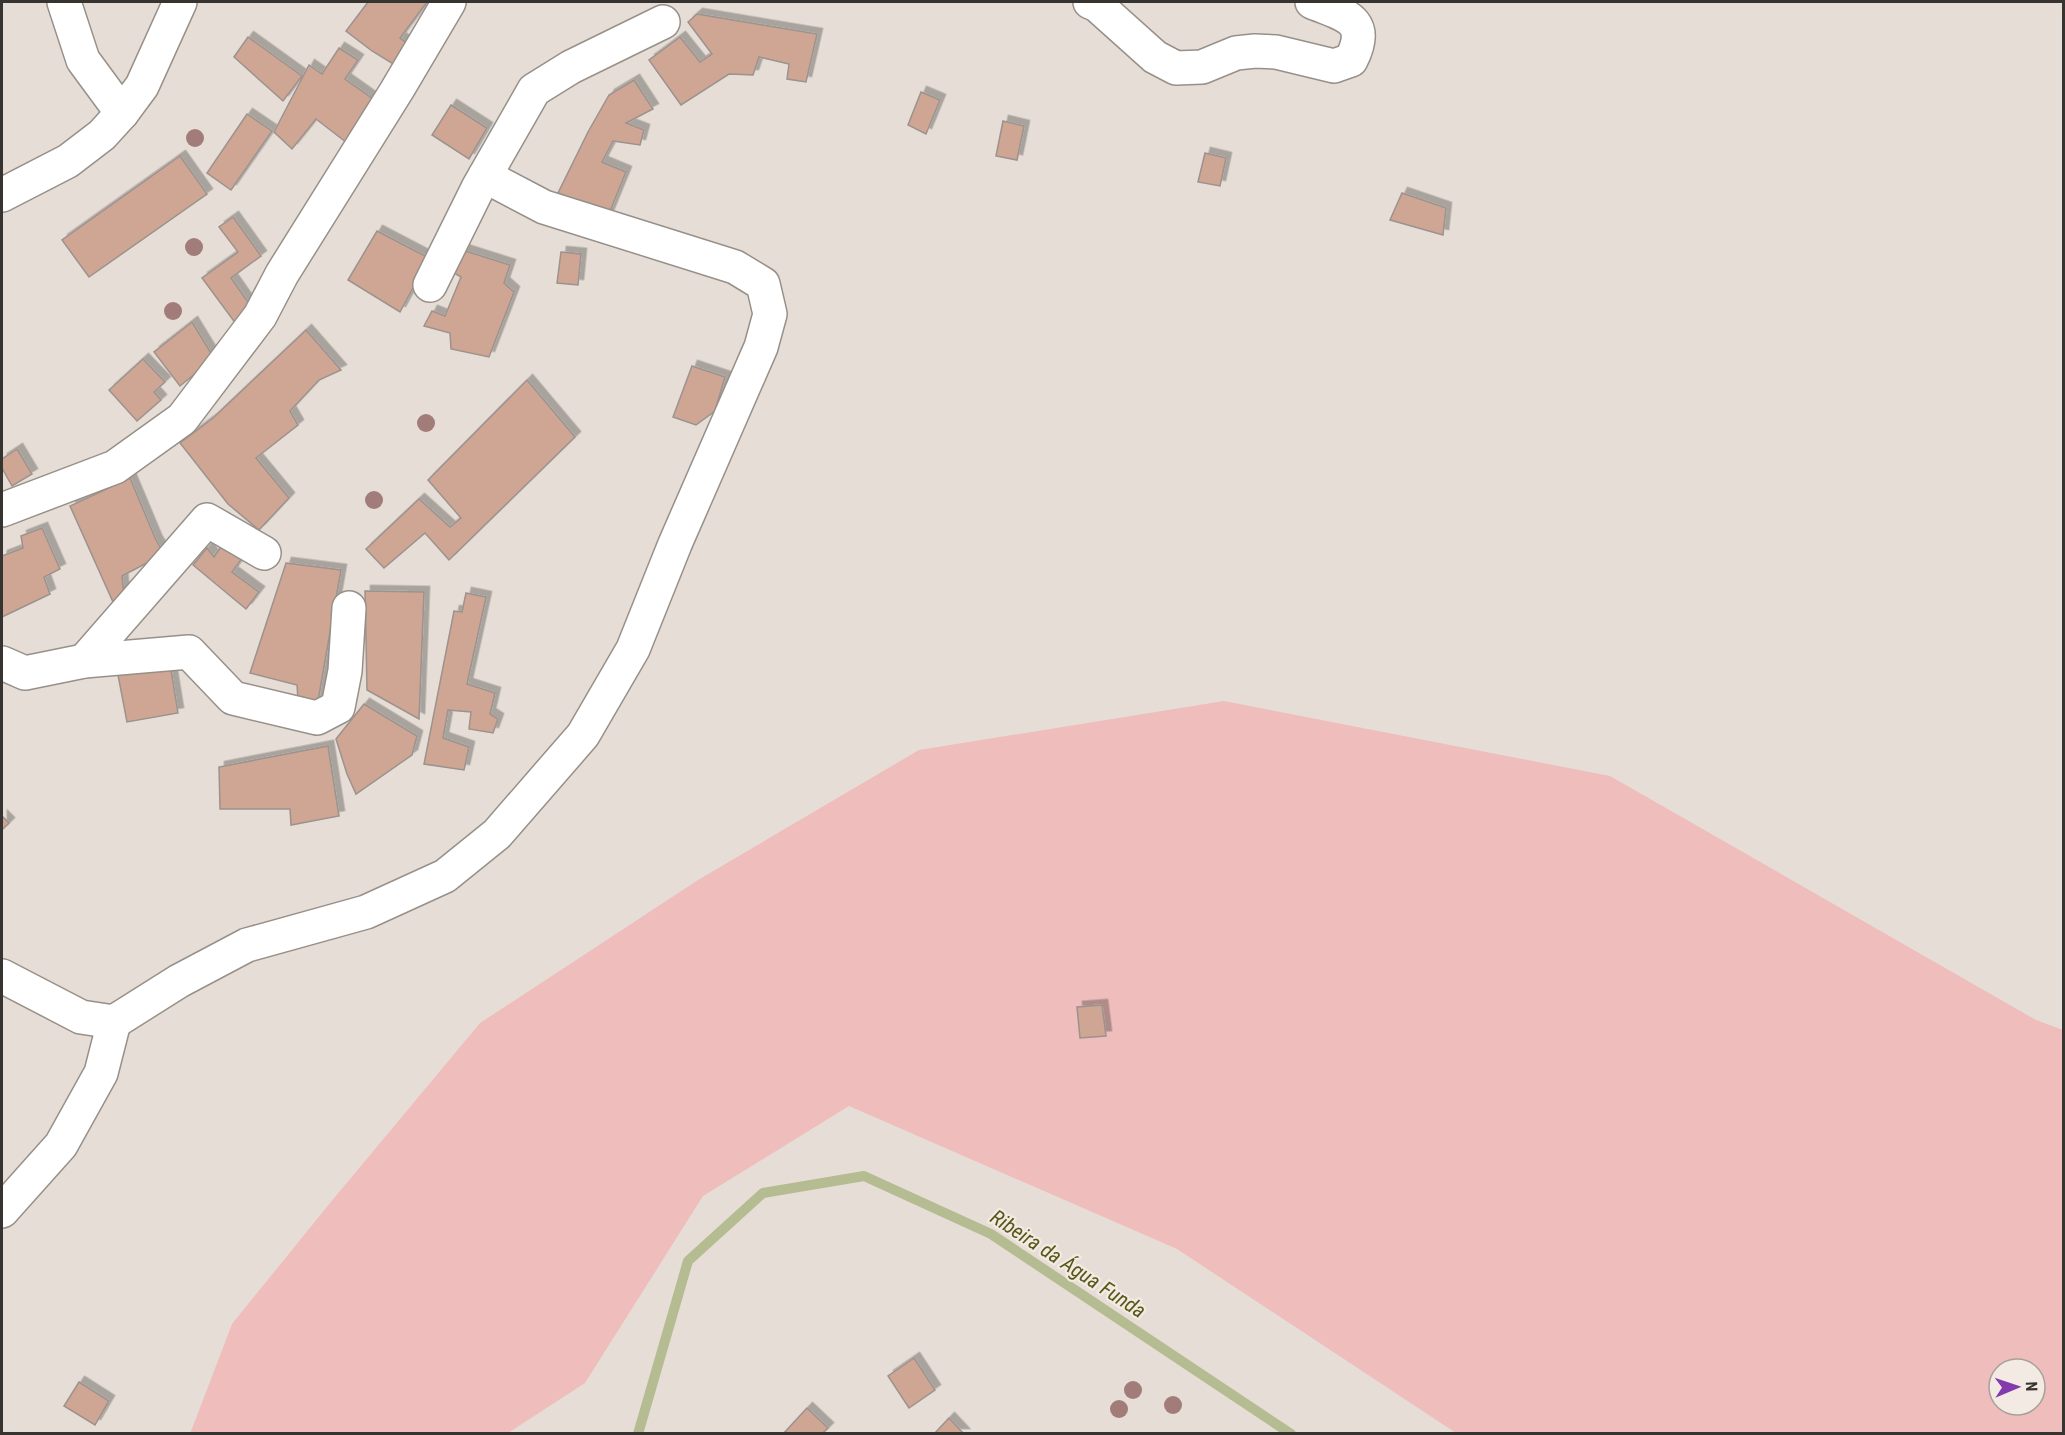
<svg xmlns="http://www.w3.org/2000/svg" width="2065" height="1435" viewBox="0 0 2065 1435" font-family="'Roboto Condensed',sans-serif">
	<defs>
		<filter id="shadow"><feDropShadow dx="5.5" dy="-5.5" stdDeviation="0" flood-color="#0004"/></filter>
	</defs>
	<rect width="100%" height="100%" fill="#e6ded6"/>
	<path fill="#eebdbc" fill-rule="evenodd" d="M1224 701 1610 776 2036 1020 2063 1030V1433H1456L1177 1249 849 1106 703 1196 585 1383 508 1433 190 1434 232 1324 330 1203 480 1023 698 880 919 750ZM1999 1369H2035V1405H1999Z"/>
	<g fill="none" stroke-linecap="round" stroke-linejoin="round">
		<polyline stroke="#b6bc92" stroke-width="10" points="638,1434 688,1261 763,1193 864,1176 991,1234 1291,1434"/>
	</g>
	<g fill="#cfa593" stroke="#9c928e" stroke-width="1.5" filter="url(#shadow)">
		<polygon points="368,2 427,2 400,38 414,48 403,70 372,51 346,31"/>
		<polygon points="697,14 817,34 806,82 787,79 789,64 759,57 753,75 729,74 681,105 649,60 680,37 700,62 712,54 688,22"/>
		<polygon points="248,37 302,76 283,101 234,57"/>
		<polygon points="339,48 358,60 345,79 380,104 351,146 316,119 292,149 274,132 309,65 322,74"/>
		<polygon points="634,80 653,109 626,123 644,130 640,145 613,141 602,162 626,172 608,216 558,193 588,132 609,95"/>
		<polygon points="921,92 940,100 926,134 908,125"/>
		<polygon points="451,105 487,128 469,159 432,135"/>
		<polygon points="247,114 272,131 231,190 207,173"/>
		<polygon points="1003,121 1024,126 1017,160 996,156"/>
		<polygon points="1205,153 1226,158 1220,186 1198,182"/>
		<polygon points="180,156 207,194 89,277 62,240"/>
		<polygon points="1402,193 1446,208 1443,235 1390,220"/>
		<polygon points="233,217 261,256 231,278 257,315 239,328 202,278 238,252 219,227"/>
		<polygon points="377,231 429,258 400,312 348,280"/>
		<polygon points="456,248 510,265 504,283 514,292 489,357 451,349 450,333 424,326 432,311 445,316 461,277 446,268"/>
		<polygon points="561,252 581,254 578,285 557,283"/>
		<polygon points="192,322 214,358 180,386 154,352"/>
		<polygon points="306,330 341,370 319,380 290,411 298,425 256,458 289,498 259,530 228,504 180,443 213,418"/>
		<polygon points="143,359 165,382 154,392 161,400 137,421 109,390"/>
		<polygon points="692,366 725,377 715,411 696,425 673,417"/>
		<polygon points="527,380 575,437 449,560 425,533 384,568 366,549 419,499 450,527 461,518 428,480"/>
		<polygon points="17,449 32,474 12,486 2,468 2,459"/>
		<polygon points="130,478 156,540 164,554 122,576 124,597 113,602 70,506"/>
		<polygon points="42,528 60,569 44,577 50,594 2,617 2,556 23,548 21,536"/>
		<polygon points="222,545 243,557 232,572 259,592 246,609 193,565 207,548 214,557"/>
		<polygon points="286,563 341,570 318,701 298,700 297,685 250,673"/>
		<polygon points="365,591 424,592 419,719 367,690"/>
		<polygon points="466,593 486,597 467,684 495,693 490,714 498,719 493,733 469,729 471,712 448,710 443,738 469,747 464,770 424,764 454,611 462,612"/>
		<polygon points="170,664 178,713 127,722 118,675"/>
		<polygon points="364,704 417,736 412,755 356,794 347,774 336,739"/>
		<polygon points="328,746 339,816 291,825 290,809 220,809 219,767"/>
		<polygon points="2,816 9,823 2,830"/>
		<polygon points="1102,1005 1106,1036 1080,1038 1077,1007"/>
		<polygon points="914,1358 935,1390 909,1408 888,1376"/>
		<polygon points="79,1382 109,1401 95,1425 64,1406"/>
		<polygon points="807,1408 828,1428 822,1434 783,1434"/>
		<polygon points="949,1418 964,1434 934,1434"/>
	</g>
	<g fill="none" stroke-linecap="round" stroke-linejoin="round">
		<defs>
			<g id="minor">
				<polyline points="64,2 83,60 122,113"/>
				<path d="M1090 2 1097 5 1155 57 1176 68 1202 67 1236 53 1255 51 1276 52 1334 66 1351 60C1372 19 1344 15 1312 2"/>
				<polyline points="2,195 68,161 102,135 122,113 142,86 180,2"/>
				<polyline points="430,285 478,188 534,90 571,67 663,22"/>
				<polyline points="2,510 115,467 182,419 260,316 282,274 397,90 449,2"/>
				<polyline points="84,661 207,520 264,553"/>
				<polyline points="2,663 25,673 84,661 189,652 233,698 317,718 338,707 345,671 349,608"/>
				<polyline points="2,976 81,1017 114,1022 179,981 247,945 366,912 445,876 497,834 583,735 633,649 675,544 761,347 770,314 763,284 735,267 544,207 485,176"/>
				<polyline points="2,1211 61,1145 101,1073 114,1022"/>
			</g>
		</defs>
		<use href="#minor" stroke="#979089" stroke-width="36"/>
		<use href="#minor" stroke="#fff" stroke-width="33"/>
	</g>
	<g fill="#a17c79">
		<circle cx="195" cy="138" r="9"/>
		<circle cx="194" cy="247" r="9"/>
		<circle cx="173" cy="311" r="9"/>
		<circle cx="426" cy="423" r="9"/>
		<circle cx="374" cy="500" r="9"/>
		<circle cx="1133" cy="1390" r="9"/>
		<circle cx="1173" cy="1405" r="9"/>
		<circle cx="1119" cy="1409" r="9"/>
	</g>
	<g text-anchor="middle" stroke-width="4.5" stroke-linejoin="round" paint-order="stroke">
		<g font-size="21" font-style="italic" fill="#555918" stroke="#f3ebe3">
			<text transform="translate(1068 1264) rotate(33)" y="7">Ribeira da Água Funda</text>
		</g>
	</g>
	<rect width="2065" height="1435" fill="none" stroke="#363330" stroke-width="6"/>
	<g transform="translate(2017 1387) rotate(88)"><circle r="28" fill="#f3ebe3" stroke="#a7a19b" stroke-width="1.5"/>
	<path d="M0-4.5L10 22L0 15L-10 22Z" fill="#833aad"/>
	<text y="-9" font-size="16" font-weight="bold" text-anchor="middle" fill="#363330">N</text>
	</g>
</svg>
